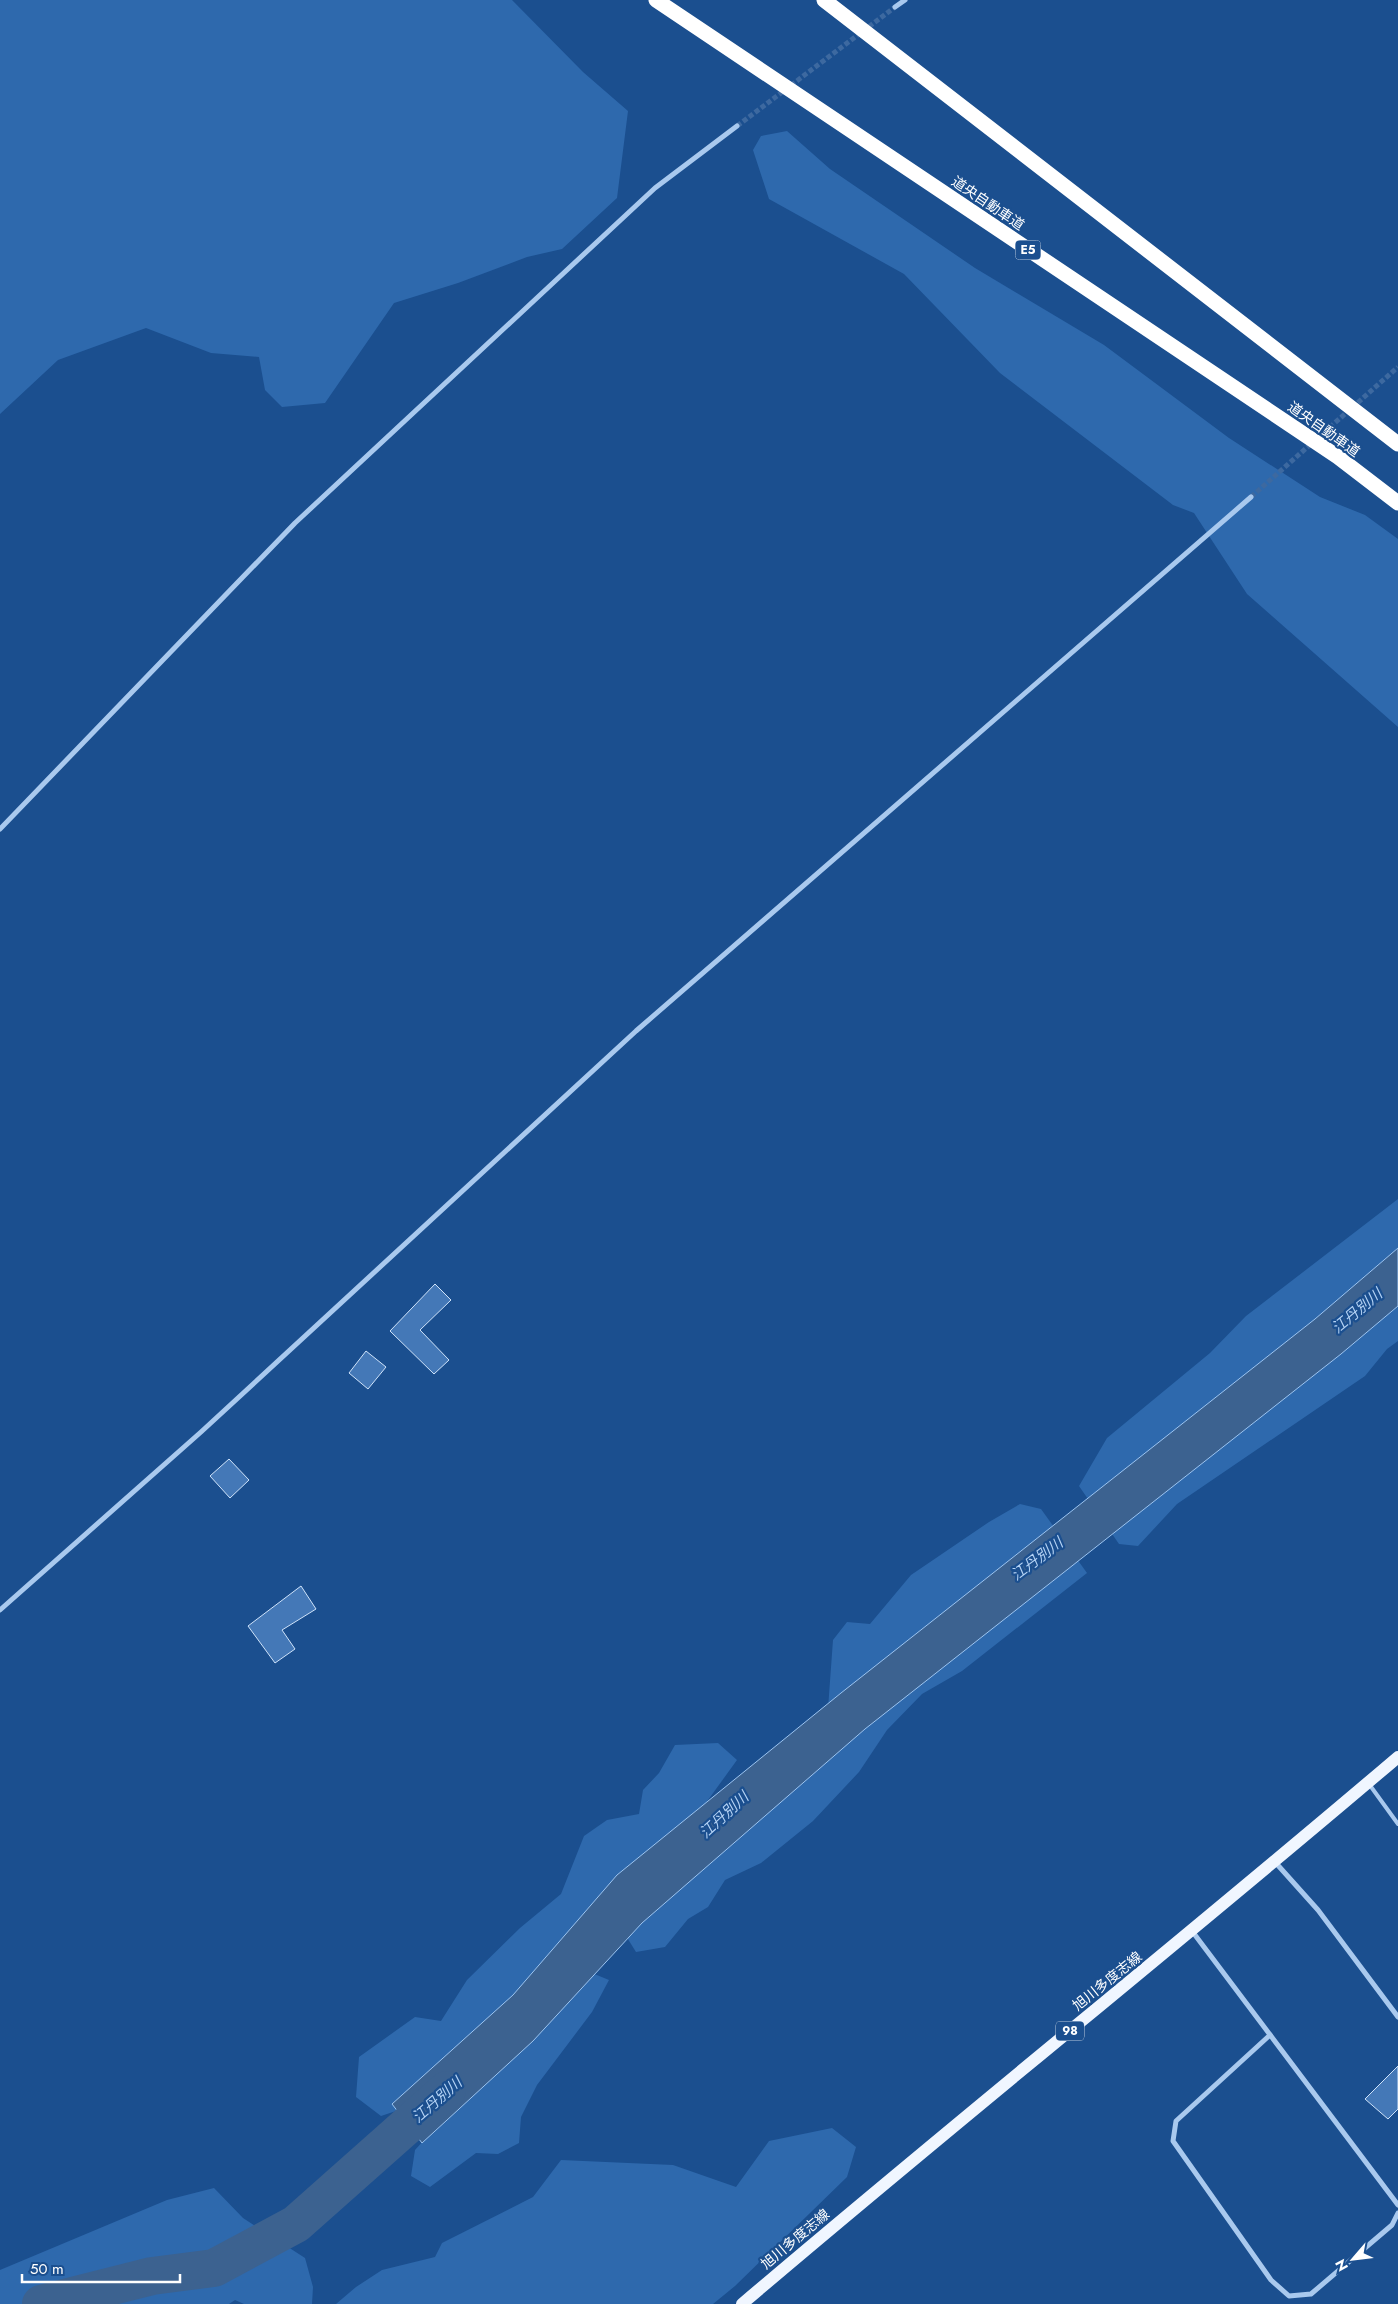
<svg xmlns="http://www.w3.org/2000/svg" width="1398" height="2304" viewBox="0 0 1398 2304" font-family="Jost,'Noto Sans JP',sans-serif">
	<rect width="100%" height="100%" fill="#1b4f8f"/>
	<g fill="#2e69ad">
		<polygon points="0,0 512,0 583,72 628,111 617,198 562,249 527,257 458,283 394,303 325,403 282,407 265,390 259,357 211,353 146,328 58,360 0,414"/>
		<polygon points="787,131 830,169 975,268 1104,345 1229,438 1320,497 1365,515 1398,539 1398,727 1247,594 1194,513 1173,505 1000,373 904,274 769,199 753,150 761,136"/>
		<polygon points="1398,1199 1398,1341 1387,1349 1365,1376 1177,1504 1138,1546 1119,1544 1079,1486 1107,1438 1210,1353 1246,1316"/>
		<polygon points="1020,1504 1041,1509 1087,1573 962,1671 922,1694 887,1730 859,1772 813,1821 761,1863 725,1880 708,1907 688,1919 665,1947 636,1952 621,1928 826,1736 833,1640 847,1622 870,1624 911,1575 989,1522"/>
		<polygon points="718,1743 737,1760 695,1818 414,2105 381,2116 356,2097 359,2057 415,2017 441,2021 467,1980 520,1928 561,1894 584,1836 607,1820 639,1814 643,1790 659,1773 675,1745"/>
		<polygon points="587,1971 609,1980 592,2012 537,2085 521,2117 519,2143 498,2154 476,2153 430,2187 411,2176 415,2150 472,2087"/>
		<polygon points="832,2128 856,2147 847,2177 735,2286 713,2304 336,2304 356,2287 382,2270 435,2257 442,2243 533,2197 561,2160 673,2165 736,2187 769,2141"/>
		<polygon points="214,2188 243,2218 305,2258 313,2287 312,2304 244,2304 235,2300 229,2304 0,2304 0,2270 167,2200"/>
	</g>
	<polygon fill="#3c6290" stroke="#9cc4f0" points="1398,1248 1398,1306 1341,1354 865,1729 642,1923 533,2041 422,2143 392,2104 513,1995 617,1875 841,1693 1315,1319"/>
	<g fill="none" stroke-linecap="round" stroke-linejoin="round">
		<polyline stroke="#3c6290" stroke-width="38" points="41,2304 152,2276 214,2268 296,2224 447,2090"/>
	</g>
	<g fill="#4478b7" stroke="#cfe3fa">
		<polygon points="435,1284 451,1300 420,1330 449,1360 434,1374 390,1331"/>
		<polygon points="366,1351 386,1367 368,1389 349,1373"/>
		<polygon points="229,1459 249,1480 230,1498 210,1476"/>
		<polygon points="301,1586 316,1609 282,1630 295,1649 275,1663 248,1626"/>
		<polygon points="1398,2066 1398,2109 1388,2119 1365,2099"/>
	</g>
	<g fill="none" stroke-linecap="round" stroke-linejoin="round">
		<g stroke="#3d69a0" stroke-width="5" stroke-dasharray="5 2.5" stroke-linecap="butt">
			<polyline points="737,126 895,7"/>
			<polyline points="1251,497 1398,367"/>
		</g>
		<polyline stroke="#a9c9ee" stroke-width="4" points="1369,1784 1398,1824"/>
		<g stroke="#a9c9ee" stroke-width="5">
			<polyline points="895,7 905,0"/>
			<polyline points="0,829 295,523 655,188 737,126"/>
			<polyline points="0,1610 201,1432 636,1031 1251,497"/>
			<polyline points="1275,1862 1318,1910 1398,2017"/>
			<polyline points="1192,1931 1398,2205"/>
			<polyline points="1270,2035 1176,2121 1173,2141 1271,2280 1289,2296 1311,2294 1392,2225 1398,2213"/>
		</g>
		<path stroke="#f0f6ff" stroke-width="12" d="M742 2304C959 2119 1181 1942 1398 1757"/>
		<g stroke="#fff" stroke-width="15">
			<polyline points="656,0 1338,457 1398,503"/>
			<polyline points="824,0 1398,444"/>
		</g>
	</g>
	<g text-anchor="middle" stroke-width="4.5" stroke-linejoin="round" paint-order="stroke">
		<g fill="#1b4f8f" stroke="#bbcadd" stroke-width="1">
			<rect x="1015.5" y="240.5" width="25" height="19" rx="4"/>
			<rect x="1056" y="2021.5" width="28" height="19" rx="4"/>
		</g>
		<g font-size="12" font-weight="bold" fill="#fff">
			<text x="1028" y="254">E5</text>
			<text x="1070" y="2035">98</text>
		</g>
		<g font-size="14" fill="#fff" stroke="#1b4f8f">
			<text transform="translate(988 203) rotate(34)" y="5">道央自動車道</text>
			<text transform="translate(1324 429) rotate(35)" y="5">道央自動車道</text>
			<text transform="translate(1107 1981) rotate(-39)" y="5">旭川多度志線</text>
			<text transform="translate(795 2239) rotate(-40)" y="5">旭川多度志線</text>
		</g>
		<g font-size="15" font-style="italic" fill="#b5d3f5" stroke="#1b4f8f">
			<text transform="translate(1357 1311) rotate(-40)" y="5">江丹別川</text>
			<text transform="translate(1037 1559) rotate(-37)" y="5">江丹別川</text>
			<text transform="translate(724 1815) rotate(-43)" y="5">江丹別川</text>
			<text transform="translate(437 2100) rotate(-41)" y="5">江丹別川</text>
		</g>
	</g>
	<g transform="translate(1353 2259) rotate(242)" stroke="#1b4f8f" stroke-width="4" paint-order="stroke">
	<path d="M0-4L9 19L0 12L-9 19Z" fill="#ffffff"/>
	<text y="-8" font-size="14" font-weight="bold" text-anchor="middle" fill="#ffffff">N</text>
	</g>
	<path d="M22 2274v8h158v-8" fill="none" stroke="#ffffff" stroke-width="2.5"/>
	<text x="30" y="2274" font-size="15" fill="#ffffff" stroke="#1b4f8f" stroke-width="4" paint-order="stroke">50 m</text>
</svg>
